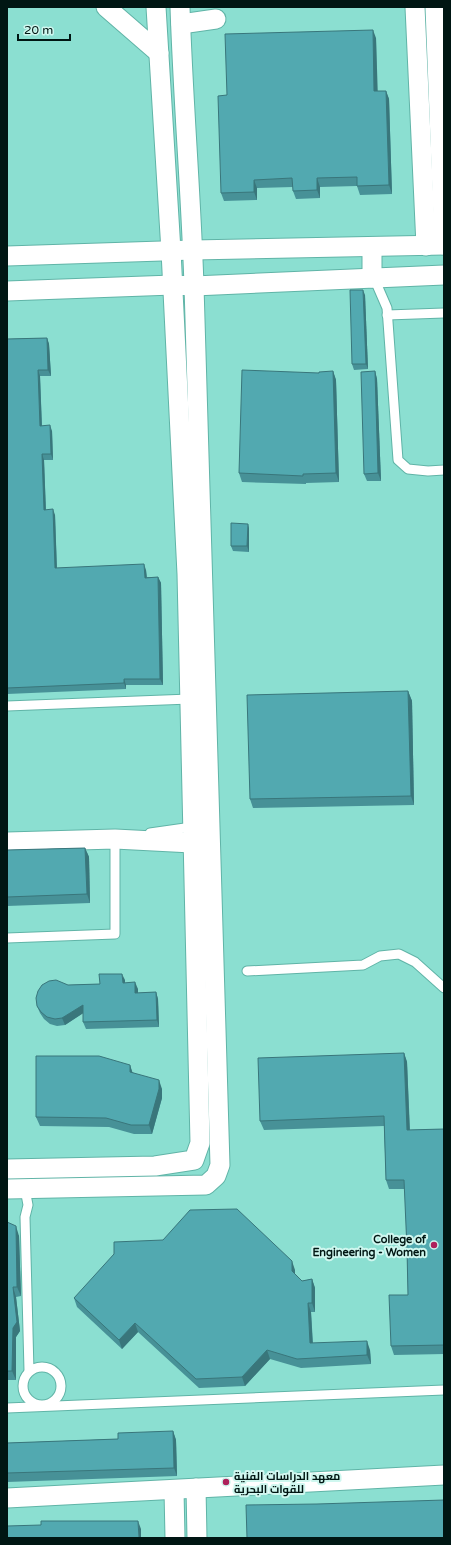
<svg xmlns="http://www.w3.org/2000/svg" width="451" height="1545" viewBox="0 0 451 1545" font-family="'Varela Round',Cairo,sans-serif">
	<rect width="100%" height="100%" fill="#8bdfd1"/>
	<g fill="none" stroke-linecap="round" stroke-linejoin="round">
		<defs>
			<g id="service">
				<polyline points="374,278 387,308 398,460 408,469 428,471 444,470"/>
				<polyline points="387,315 444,313"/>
				<polyline points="7,706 190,699"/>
				<polyline points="150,833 192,827"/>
				<polyline points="7,938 115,934 115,839"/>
				<polyline points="247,971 363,965 380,956 399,954 415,962 444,988"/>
				<polyline points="25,1189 28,1205 25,1217 29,1371"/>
				<circle cx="42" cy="1386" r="19"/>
				<polyline points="7,1408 444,1390"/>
			</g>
			<g id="minor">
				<polyline points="106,7 159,53"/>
				<polyline points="415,7 426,246"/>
				<polyline points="435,7 444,245"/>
				<polyline points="181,24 216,19"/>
				<polyline points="7,256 193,250 444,245"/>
				<polyline points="372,278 372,247"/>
				<polyline points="7,291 173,285 194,286 444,275"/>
				<polyline points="7,842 115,839 192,843"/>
				<polyline points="7,1169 155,1166 194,1160 200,1143 187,574 171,251 156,7"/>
				<path d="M7 1189 206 1185 216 1176 220 1165C214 872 205 579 194 286 191 193 183 100 180 7"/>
				<polyline points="196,1488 197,1538"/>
				<polyline points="174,1490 175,1538"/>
				<polyline points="7,1498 444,1475"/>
			</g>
		</defs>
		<use href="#service" stroke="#60b4a7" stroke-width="11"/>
		<use href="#minor" stroke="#60b4a7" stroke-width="21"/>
		<use href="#service" stroke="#fff" stroke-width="9"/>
		<use href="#minor" stroke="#fff" stroke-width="19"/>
	</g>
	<g fill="#479197">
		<polygon points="376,38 377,91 386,91 389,99 392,194 360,195 357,186 320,187 320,198 296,199 293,191 293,187 257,188 257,200 224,201 221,193 227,95"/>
		<polygon points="365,295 368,369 354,370 352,364"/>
		<polygon points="47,338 49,344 51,376 40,376 42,426 52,431 53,460 44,460 46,510 55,515 57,568 146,570 147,577 158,577 161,583 163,685 126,685 126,689 7,694 7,339"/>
		<polygon points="333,371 336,380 339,482 306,483 306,484 242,482 239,473"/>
		<polygon points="375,371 377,379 381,481 367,481 364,474"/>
		<polygon points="248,524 249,529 249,552 233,551 231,546"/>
		<polygon points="408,691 412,701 414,805 253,808 250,799"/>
		<polygon points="85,848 89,857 90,903 7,906 7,850"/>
		<polygon points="125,980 125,983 138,989 138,993 156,992 158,999 159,1027 86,1029 83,1022 83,1013 65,1025 57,1026 50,1024 44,1019 40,1013 37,1006 68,985 100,984"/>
		<polygon points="404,1053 407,1062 410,1130 444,1129 444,1354 394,1355 391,1346 408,1295 407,1249 405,1189 389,1189 386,1180 384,1126 264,1130 260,1121"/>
		<polygon points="130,1065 132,1072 162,1089 162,1098 152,1134 134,1134 109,1127 40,1126 36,1117"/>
		<polygon points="7,1222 19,1236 21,1296 16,1297 20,1331 16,1337 16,1380 7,1380"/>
		<polygon points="295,1270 295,1274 302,1281 312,1279 315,1288 315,1312 311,1312 313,1343 370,1350 371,1364 301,1368 270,1359 245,1386 199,1388 138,1332 122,1349 77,1307 74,1298"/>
		<polygon points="173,1431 176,1440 177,1476 7,1482 7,1443 118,1439"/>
	</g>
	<g fill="#39767b">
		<polygon points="373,30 376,38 378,100 374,91"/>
		<polygon points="386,91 389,99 392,194 389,185"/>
		<polygon points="317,178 320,187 320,198 317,190"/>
		<polygon points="254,180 257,188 257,200 254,192"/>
		<polygon points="363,290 365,295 368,369 366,364"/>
		<polygon points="47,338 49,344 51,376 48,370"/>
		<polygon points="38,370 40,376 42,432 40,426"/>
		<polygon points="333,371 336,380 339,482 336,473"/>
		<polygon points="375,371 377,379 381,481 378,473"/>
		<polygon points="50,425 52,431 53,460 51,454"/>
		<polygon points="42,454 44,460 46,516 44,510"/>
		<polygon points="53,509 55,515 57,574 55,568"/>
		<polygon points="248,524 249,529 249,552 247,546"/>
		<polygon points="144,564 146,570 147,584 145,578"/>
		<polygon points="158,577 161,583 163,685 160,679"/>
		<polygon points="124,679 126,685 126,689 124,683"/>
		<polygon points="408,691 412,701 414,805 411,796"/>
		<polygon points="85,848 89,857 90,903 87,894"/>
		<polygon points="122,974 125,980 125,989 123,983"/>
		<polygon points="135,982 138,989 138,1000 135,993"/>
		<polygon points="156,992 158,999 159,1027 157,1020"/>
		<polygon points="83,1005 85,1012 65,1025 62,1018"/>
		<polygon points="404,1053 407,1062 410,1139 407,1130"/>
		<polygon points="130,1065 133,1074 130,1072"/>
		<polygon points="159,1080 162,1089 162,1098 152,1134 149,1125"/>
		<polygon points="16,1226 19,1236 21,1296 17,1287"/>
		<polygon points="292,1261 295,1270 295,1280 292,1271"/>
		<polygon points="312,1279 315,1288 315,1312 312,1303"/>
		<polygon points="13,1287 16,1297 20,1331 16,1337 16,1380 12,1371"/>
		<polygon points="308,1303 311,1312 313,1352 310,1343"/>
		<polygon points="135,1323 138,1332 122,1349 119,1340"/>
		<polygon points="367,1341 370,1350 371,1364 367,1355"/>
		<polygon points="267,1350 270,1359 245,1386 242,1377"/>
		<polygon points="173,1431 176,1440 177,1476 174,1468"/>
		<polygon points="138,1521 141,1529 141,1538 139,1538"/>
	</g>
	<g fill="#52a9b0" stroke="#39767b">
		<polygon points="373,30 374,91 386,91 389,185 357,186 357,177 317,178 317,190 293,191 292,178 254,180 254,192 221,193 218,96 227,95 225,34"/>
		<polygon points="350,290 363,290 366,364 352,364"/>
		<polygon points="47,338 48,370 38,370 40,426 50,425 51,454 42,454 44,510 53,509 55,568 144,564 145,578 158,577 160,679 124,679 124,683 7,688 7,339"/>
		<polygon points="242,370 319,373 319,372 333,371 336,473 303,474 303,476 239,473"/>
		<polygon points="375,371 378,473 364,474 361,372"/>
		<polygon points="231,523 248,524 247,546 231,546"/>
		<polygon points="408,691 411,796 250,799 247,695"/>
		<polygon points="85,848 87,894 7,897 7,850"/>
		<polygon points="99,974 122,974 123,983 135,982 135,993 156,992 157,1020 83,1022 83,1005 62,1018 55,1019 47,1017 41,1012 37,1006 36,998 38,991 42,985 49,981 56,980 68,985 100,984"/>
		<polygon points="404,1053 407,1130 444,1129 444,1345 391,1346 389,1295 408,1295 407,1249 404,1180 386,1180 384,1116 260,1121 258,1058"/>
		<polygon points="36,1056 99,1056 130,1065 130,1072 159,1080 159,1089 149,1125 131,1125 106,1118 36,1117"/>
		<polygon points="237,1209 292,1261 292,1271 302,1281 312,1279 312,1303 308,1303 310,1343 367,1341 367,1355 297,1359 267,1350 242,1377 196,1379 135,1323 119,1340 74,1298 114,1254 114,1242 163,1240 190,1210"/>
		<polygon points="7,1222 16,1226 17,1287 13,1287 17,1322 13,1328 12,1371 7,1371"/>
		<polygon points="173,1431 174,1468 7,1473 7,1443 118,1439 118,1433"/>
		<polygon points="444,1500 444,1538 247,1538 246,1505 317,1504"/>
		<polygon points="41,1521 138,1521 139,1538 7,1538 7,1526 41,1525"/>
	</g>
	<g fill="#af215b" stroke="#cff7ef" stroke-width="1.5">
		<circle cx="434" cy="1245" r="4"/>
		<circle cx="226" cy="1482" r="4"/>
	</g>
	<g text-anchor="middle" stroke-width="4" stroke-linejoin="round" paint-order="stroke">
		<g font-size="11" font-weight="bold" fill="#001613" stroke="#cff7ef" text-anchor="end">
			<text x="426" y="1243">College of<tspan x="426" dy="13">Engineering - Women</tspan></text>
			<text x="234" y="1480" text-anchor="start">معهد الدراسات الفنية<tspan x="234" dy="13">للقوات البحرية</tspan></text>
		</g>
	</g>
	<rect width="451" height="1545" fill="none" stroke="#001613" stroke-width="16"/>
	<path d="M18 34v6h52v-6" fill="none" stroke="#001613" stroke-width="2"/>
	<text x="24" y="34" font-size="12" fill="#001613" stroke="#cff7ef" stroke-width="3" paint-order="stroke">20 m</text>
</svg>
